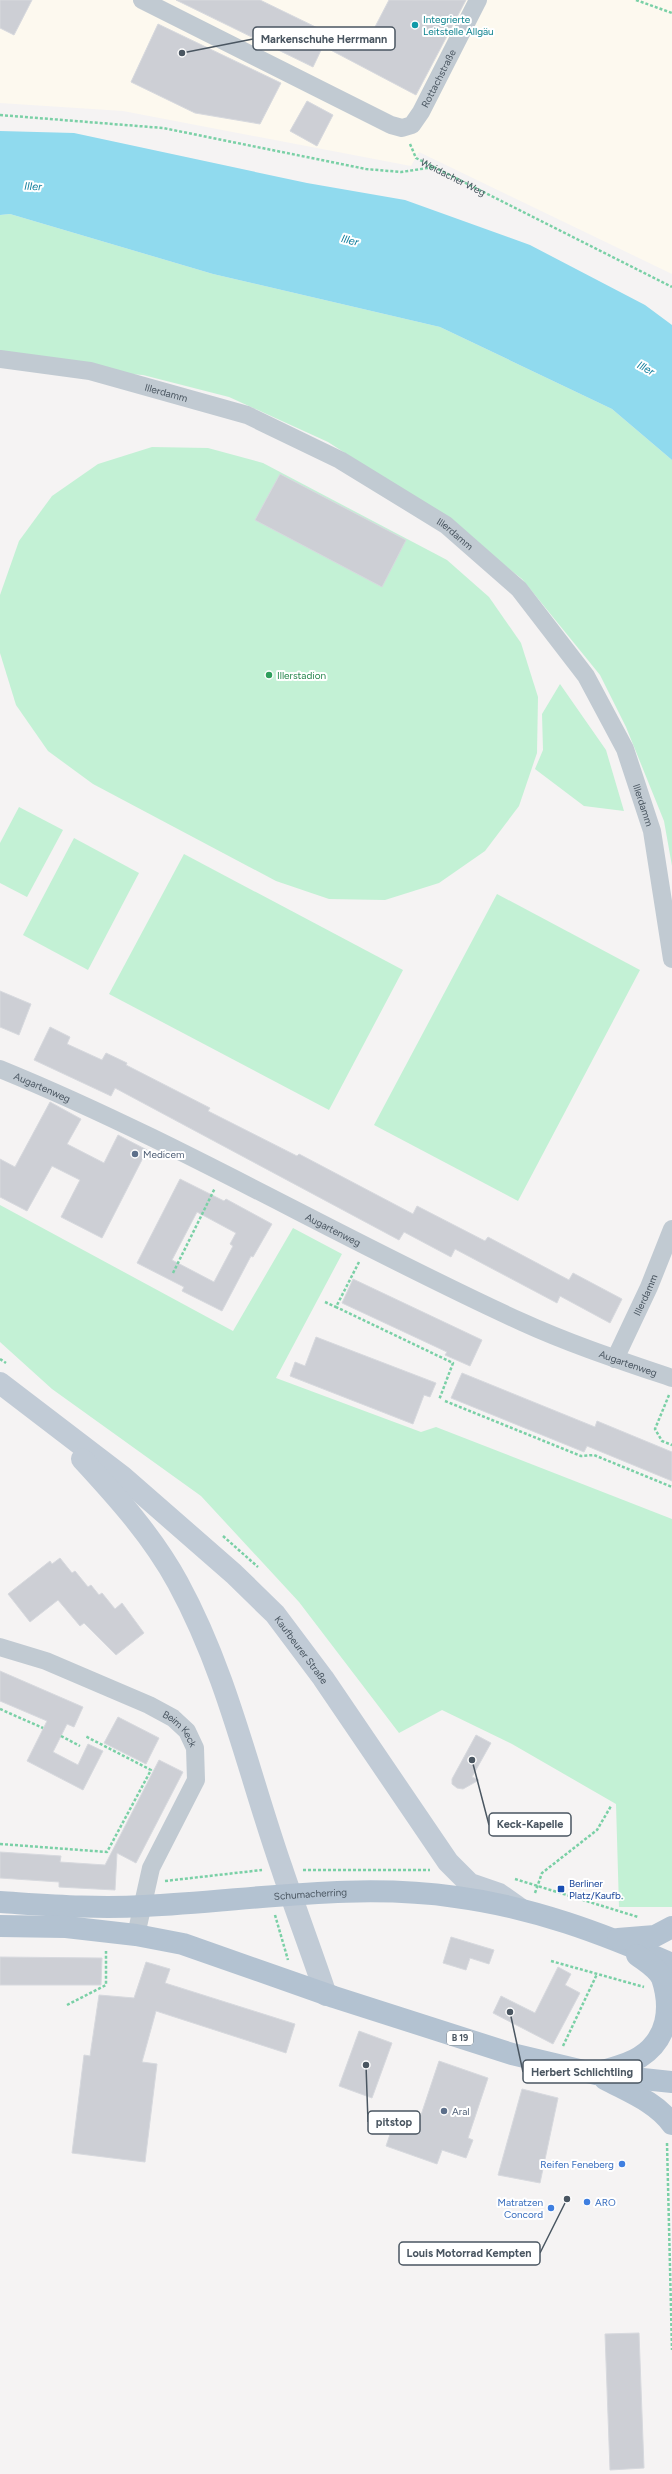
<svg xmlns="http://www.w3.org/2000/svg" width="672" height="2474" viewBox="0 0 672 2474" font-family="Figtree,sans-serif">
	<rect width="100%" height="100%" fill="#f5f3f3"/>
	<polygon fill="#fdf9ef" points="0,0 672,0 672,274 419,152 411,166 123,111 0,103"/>
	<g fill="#c3f1d5">
		<polygon points="10,214 213,274 440,327 612,409 672,460 672,866 664,821 626,727 600,675 522,579 441,515 328,442 229,397 143,375 90,371 0,353 0,215"/>
		<polygon points="152,447 208,448 263,463 447,560 489,597 521,643 538,697 537,753 519,806 485,851 439,883 385,900 329,899 276,881 93,784 48,751 16,705 0,653 0,595 19,541 52,496 98,464"/>
		<polygon points="560,684 606,750 624,811 584,806 535,769 543,750 542,714"/>
		<polygon points="19,807 63,830 27,897 0,883 0,843"/>
		<polygon points="74,838 139,873 88,970 23,935"/>
		<polygon points="184,854 403,970 329,1110 109,994"/>
		<polygon points="497,894 640,970 518,1201 374,1125"/>
		<polygon points="0,1205 233,1331 293,1228 342,1254 276,1378 421,1432 436,1427 672,1519 672,1907 619,1907 616,1804 512,1744 442,1710 399,1733 299,1602 201,1496 52,1389 0,1342"/>
	</g>
	<polygon fill="#90daee" points="0,131 74,133 307,183 405,200 530,245 645,305 672,325 672,460 612,409 440,327 213,274 10,214 0,215"/>
	<g fill="#cdcfd5" stroke="#d7d9de" fill-rule="evenodd">
		<polygon points="0,0 32,0 14,35 0,28"/>
		<polygon points="176,0 260,0 363,50 389,0 466,0 416,95 323,46 313,67"/>
		<polygon points="158,24 281,83 260,124 195,113 131,82"/>
		<polygon points="307,101 333,115 317,146 290,131"/>
		<polygon points="280,474 406,540 382,587 255,520"/>
		<polygon points="0,991 31,1004 19,1035 0,1027"/>
		<polygon points="50,1027 70,1037 67,1044 102,1060 106,1053 127,1063 126,1065 210,1108 208,1111 297,1156 299,1154 413,1214 417,1206 485,1241 488,1237 569,1280 573,1273 622,1299 610,1323 560,1296 557,1303 455,1249 451,1257 404,1232 399,1240 115,1088 111,1096 34,1060"/>
		<polygon points="50,1102 81,1119 67,1144 104,1163 118,1135 147,1150 102,1238 61,1217 80,1180 52,1166 27,1211 0,1197 0,1159 15,1167"/>
		<path d="M180 1179 224 1201 226 1199 272 1224 253 1257 251 1256 222 1311 182 1291 184 1287 137 1263ZM197 1212 236 1233 230 1244 233 1246 214 1282 172 1260Z"/>
		<polygon points="353,1279 482,1340 470,1366 445,1355 447,1352 342,1303"/>
		<polygon points="316,1337 436,1383 430,1397 424,1395 413,1424 290,1376 295,1362 305,1366"/>
		<polygon points="462,1373 595,1427 597,1421 672,1452 672,1481 587,1446 584,1452 451,1398"/>
		<polygon points="60,1558 72,1573 75,1571 88,1587 91,1585 99,1595 102,1593 115,1609 122,1603 144,1633 116,1655 84,1623 80,1626 58,1600 30,1622 8,1594 50,1561 52,1564"/>
		<polygon points="0,1671 83,1707 74,1727 67,1724 53,1752 78,1765 88,1744 103,1751 83,1790 27,1761 47,1721 0,1701"/>
		<polygon points="118,1717 159,1738 146,1764 104,1743"/>
		<polygon points="476,1735 491,1743 472,1777 479,1780 463,1789 457,1788 452,1784 452,1779"/>
		<polygon points="159,1760 183,1772 136,1863 117,1853 115,1890 59,1887 59,1882 0,1878 0,1852 61,1856 60,1862 105,1865"/>
		<polygon points="451,1937 494,1950 489,1964 470,1958 466,1970 443,1963"/>
		<polygon points="0,1957 102,1958 101,1985 0,1985"/>
		<polygon points="146,1962 170,1969 165,1983 295,2024 286,2053 156,2011 142,2062 157,2064 145,2162 72,2153 84,2055 90,2056 99,1995 134,1998"/>
		<polygon points="558,1967 571,1974 565,1985 580,1993 553,2044 493,2013 501,1996 535,2013"/>
		<polygon points="359,2031 392,2043 372,2098 339,2086"/>
		<polygon points="439,2061 488,2078 468,2138 473,2140 466,2158 442,2150 437,2164 386,2146 397,2114 419,2121"/>
		<polygon points="522,2089 558,2098 540,2183 498,2175"/>
		<polygon points="639,2333 644,2468 610,2470 605,2334"/>
	</g>
	<g fill="none" stroke-linecap="round" stroke-linejoin="round">
		<g stroke="#7ad0a6" stroke-width="2.5" stroke-dasharray="3 2" stroke-linecap="butt">
			<polyline points="636,0 672,13"/>
			<polyline points="0,115 163,128 366,169 401,172 434,167"/>
			<path id="s1" d="M410 144 416 158 672 287"/>
			<polyline points="359,1262 336,1307 453,1363 439,1400"/>
			<polyline points="173,1273 215,1188"/>
			<polyline points="325,1302 336,1307"/>
			<polyline points="0,1359 6,1363"/>
			<polyline points="669,1395 655,1429 662,1441 672,1445"/>
			<polyline points="445,1401 581,1456 594,1455 672,1487"/>
			<polyline points="223,1536 258,1567"/>
			<polyline points="0,1709 43,1728"/>
			<polyline points="61,1736 80,1746"/>
			<polyline points="0,1844 107,1852 151,1770 85,1736"/>
			<polyline points="303,1870 430,1870"/>
			<polyline points="515,1879 638,1917"/>
			<polyline points="165,1881 262,1870"/>
			<polyline points="535,1893 542,1873 597,1830 611,1806"/>
			<polyline points="275,1915 288,1960"/>
			<polyline points="551,1961 644,1987"/>
			<polyline points="67,2005 106,1985 106,1951"/>
			<polyline points="563,2046 597,1974"/>
			<polyline points="667,2143 672,2350"/>
		</g>
		<g stroke="#c1cad2" stroke-width="18">
			<path id="s2" d="M142 0 391 125 402 128 412 125 421 112 478 0"/>
			<path id="s3" d="M0 359 90 371 247 415 340 460 446 525 519 589 586 676 625 749 652 831 672 959"/>
			<path id="s4" d="M0 1069C179 1142 346 1242 522 1322 570 1344 622 1361 672 1378"/>
			<path id="s5" d="M615 1359 649 1287 672 1229"/>
			<path id="s6" d="M0 1647 46 1661 149 1705 173 1718 187 1731 195 1748 196 1780 151 1868 136 1935"/>
		</g>
		<g stroke="#c1cbd6" stroke-width="22">
			<path id="s7" d="M0 1383 123 1477 234 1574 275 1614 323 1678 448 1862 470 1884 499 1894 519 1908"/>
			<path d="M82 1459C118 1498 153 1537 178 1583 228 1675 248 1772 282 1869 296 1911 312 1953 326 1995"/>
		</g>
		<g stroke="#b3c2d1" stroke-width="22">
			<path id="s8" d="M0 1902C48 1905 96 1909 144 1906 248 1901 353 1882 456 1897 532 1907 602 1933 672 1964"/>
			<polyline points="0,1926 66,1927 136,1935 183,1944 334,1997 512,2054 596,2074 672,2082"/>
			<polyline points="618,1939 655,1936 672,1927"/>
			<path d="M599 2072C612 2068 628 2065 640 2057 668 2039 672 2008 662 1978 657 1968 646 1962 637 1955"/>
			<path d="M605 2079C629 2092 656 2102 672 2124"/>
		</g>
	</g>
	<circle fill="#0f9aa8" stroke="#fff" stroke-width="1.5" cx="415" cy="25" r="4"/>
	<circle fill="#2e9e5b" stroke="#fff" stroke-width="1.5" cx="269" cy="675" r="4"/>
	<g fill="#5c6f8a" stroke="#fff" stroke-width="1.5">
		<circle cx="135" cy="1154" r="4"/>
		<circle cx="444" cy="2111" r="4"/>
	</g>
	<rect fill="#1a4fb4" stroke="#fff" stroke-width="1.5" x="557" y="1885" width="8" height="8" rx="2"/>
	<g fill="#3f7fe0" stroke="#fff" stroke-width="1.5">
		<circle cx="622" cy="2164" r="4"/>
		<circle cx="587" cy="2202" r="4"/>
		<circle cx="551" cy="2208" r="4"/>
	</g>
	<g text-anchor="middle" stroke-width="4" stroke-linejoin="round" paint-order="stroke">
		<rect fill="#fff" stroke="#808990" stroke-width="1" x="447" y="2031" width="26" height="14" rx="3"/>
		<g font-size="9" font-weight="bold" fill="#4a5661">
			<text x="460" y="2041">B 19</text>
		</g>
		<g font-size="10" fill="#0d838f" stroke="#fff" text-anchor="start">
			<text x="423" y="23">Integrierte<tspan x="423" dy="12">Leitstelle Allgäu</tspan></text>
		</g>
		<g font-size="10" fill="#4a5661" stroke="#fff">
			<text dy="4" stroke="none"><textPath href="#s2" startOffset="354">Rottachstraße</textPath></text>
			<text dy="4" stroke="none"><textPath href="#s1" startOffset="57">Weidacher Weg</textPath></text>
			<text dy="4" stroke="none"><textPath href="#s3" startOffset="170">Illerdamm</textPath></text>
			<text dy="4" stroke="none"><textPath href="#s3" startOffset="494">Illerdamm</textPath></text>
			<text dy="4" stroke="none"><textPath href="#s3" startOffset="830">Illerdamm</textPath></text>
			<text dy="4" stroke="none"><textPath href="#s4" startOffset="46">Augartenweg</textPath></text>
			<text dy="4" stroke="none"><textPath href="#s4" startOffset="370">Augartenweg</textPath></text>
			<text dy="4" stroke="none"><textPath href="#s5" startOffset="71">Illerdamm</textPath></text>
			<text dy="4" stroke="none"><textPath href="#s4" startOffset="694">Augartenweg</textPath></text>
			<text dy="4" stroke="none"><textPath href="#s7" startOffset="404">Kaufbeurer Straße</textPath></text>
			<text dy="4" stroke="none"><textPath href="#s6" startOffset="200">Beim Keck</textPath></text>
			<text dy="4" stroke="none"><textPath href="#s8" startOffset="311">Schumacherring</textPath></text>
		</g>
		<g font-size="10" fill="#27864d" stroke="#fff" text-anchor="start">
			<text x="277" y="679">Illerstadion</text>
		</g>
		<g font-size="10" fill="#4e5e75" stroke="#fff" text-anchor="start">
			<text x="143" y="1158">Medicem</text>
			<text x="452" y="2115">Aral</text>
		</g>
		<g font-size="10" fill="#164399" stroke="#fff" text-anchor="start">
			<text x="569" y="1887">Berliner<tspan x="569" dy="12">Platz/Kaufb.</tspan></text>
		</g>
		<g font-size="10" fill="#366cbe" stroke="#fff" text-anchor="end">
			<text x="614" y="2168">Reifen Feneberg</text>
			<text x="543" y="2206">Matratzen<tspan x="543" dy="12">Concord</tspan></text>
			<text x="595" y="2206" text-anchor="start">ARO</text>
		</g>
		<g font-size="11" font-style="italic" fill="#0c7c9b" stroke="#fff">
			<text transform="translate(33 186) rotate(2)" y="4">Iller</text>
			<text transform="translate(350 240) rotate(14)" y="4">Iller</text>
			<text transform="translate(646 368) rotate(29)" y="4">Iller</text>
		</g>
	</g>
	<path fill="none" stroke="#4a5661" stroke-width="1.5" d="M182 53L253 39M472 1760L489 1825M510 2012L523 2072M366 2065L368 2122M567 2199L540 2253"/>
	<g fill="#4a5661" stroke="#fff" stroke-width="1.5">
		<circle cx="182" cy="53" r="4"/>
		<circle cx="472" cy="1760" r="4"/>
		<circle cx="510" cy="2012" r="4"/>
		<circle cx="366" cy="2065" r="4"/>
		<circle cx="567" cy="2199" r="4"/>
	</g>
	<g fill="#fff" stroke="#4a5661" stroke-width="1.5">
		<rect x="253" y="27" width="142" height="23" rx="4"/>
		<rect x="489" y="1813" width="82" height="23" rx="4"/>
		<rect x="523" y="2060" width="119" height="23" rx="4"/>
		<rect x="368" y="2111" width="52" height="23" rx="4"/>
		<rect x="399" y="2242" width="141" height="23" rx="4"/>
	</g>
	<g font-size="11" text-anchor="middle" font-weight="bold" fill="#4a5661">
		<text x="324" y="43">Markenschuhe Herrmann</text>
		<text x="530" y="1828">Keck-Kapelle</text>
		<text x="582" y="2076">Herbert Schlichtling</text>
		<text x="394" y="2126">pitstop</text>
		<text x="469" y="2257">Louis Motorrad Kempten</text>
	</g>
</svg>
